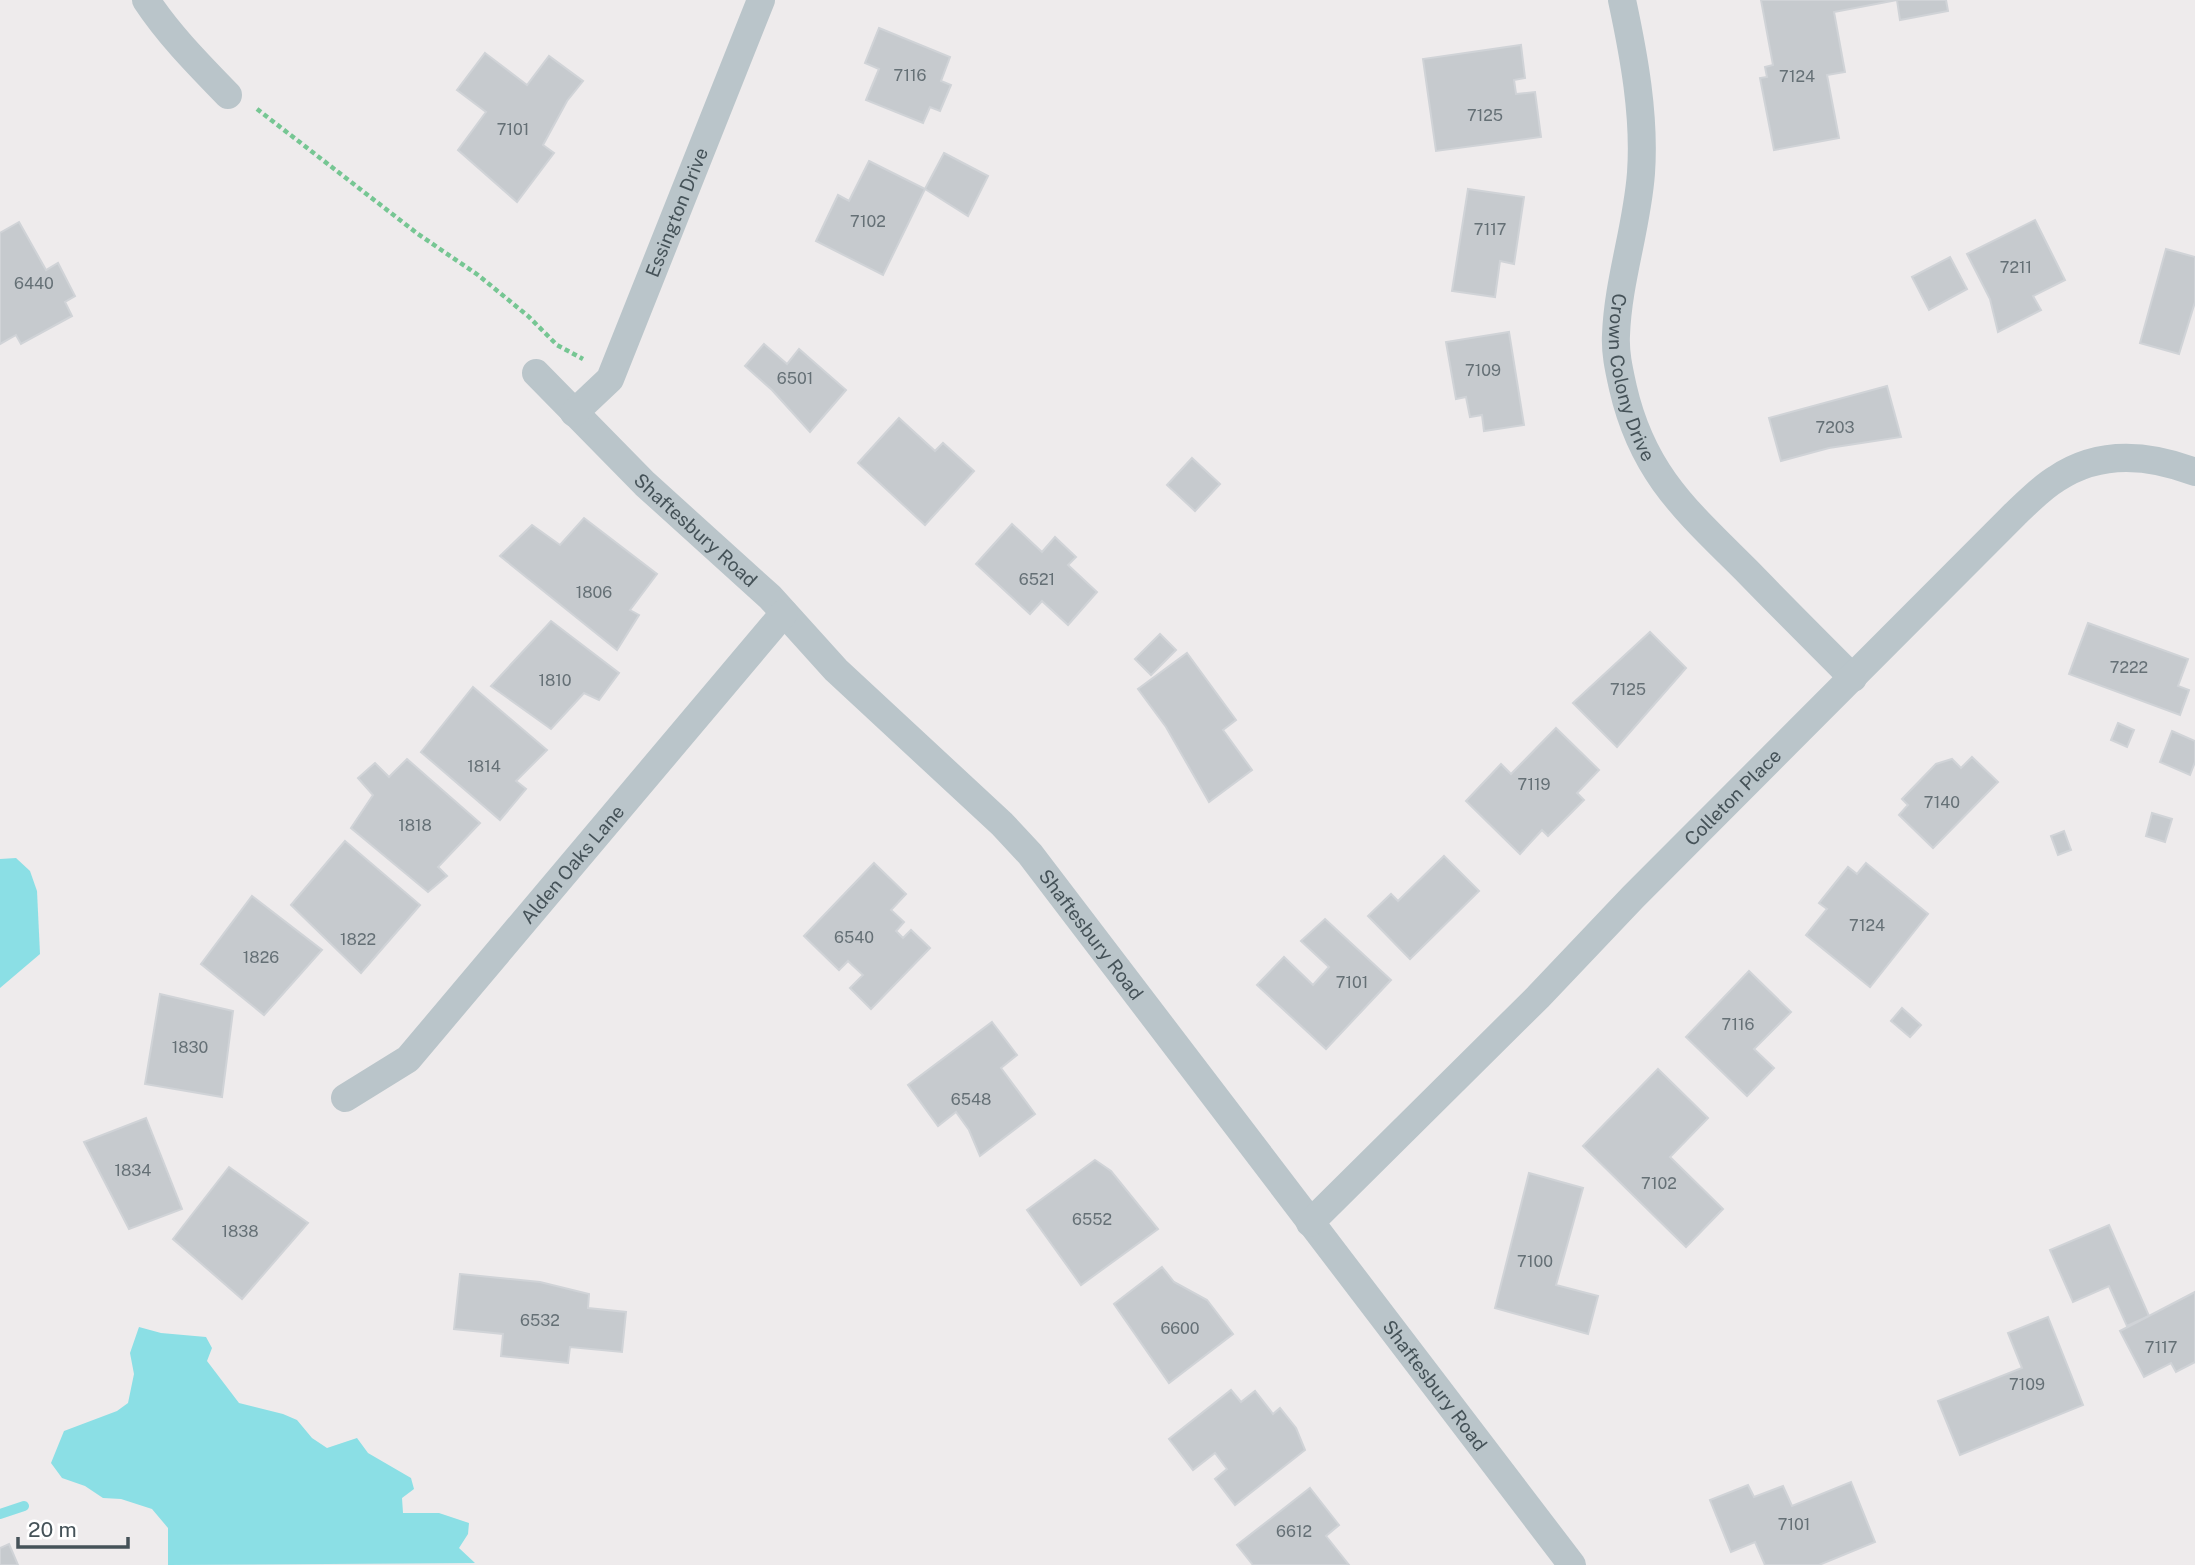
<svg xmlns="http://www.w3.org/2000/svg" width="2195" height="1565" viewBox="0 0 2195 1565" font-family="'Public Sans',sans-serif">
	<rect width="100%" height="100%" fill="#eeebec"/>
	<g fill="#8bdfe5">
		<polygon points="16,858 30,871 37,891 40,954 0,988 0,859"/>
		<polygon points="139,1327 161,1333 206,1337 212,1348 207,1361 239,1403 283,1414 297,1420 312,1438 327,1448 357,1438 368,1453 411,1478 414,1489 402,1498 403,1513 439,1513 469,1523 468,1534 459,1548 475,1563 168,1565 168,1528 152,1509 121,1499 103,1498 85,1486 62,1478 51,1463 64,1431 117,1411 128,1403 134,1374 130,1353"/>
	</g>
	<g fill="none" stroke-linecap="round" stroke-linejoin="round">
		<polyline stroke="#8bdfe5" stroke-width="10" points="0,1514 24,1506"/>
	</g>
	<g fill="#c6cace" stroke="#d0d3d7" stroke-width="2">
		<polygon points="1761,0 1946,0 1948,11 1900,20 1897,0 1834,12 1845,72 1827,75 1839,138 1774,150 1760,78 1767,77 1765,67 1773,65"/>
		<polygon points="879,28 950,57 941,81 951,85 940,111 930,107 923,123 866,100 879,69 865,63"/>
		<polygon points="1521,45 1525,78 1514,80 1516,94 1535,92 1541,137 1436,151 1423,59"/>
		<polygon points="485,53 527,85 549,56 583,81 567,101 543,145 554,153 517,202 458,150 486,112 457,90"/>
		<polygon points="944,153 988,176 968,216 925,189"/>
		<polygon points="869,161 925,189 883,275 816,241 838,195 849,201"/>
		<polygon points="1468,189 1524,197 1514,264 1500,261 1495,297 1452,291"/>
		<polygon points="2035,220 2065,280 2033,296 2041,310 1998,332 1990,299 1967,254"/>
		<polygon points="19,222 46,270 58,263 75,296 65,302 72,316 21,344 16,335 0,344 0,233"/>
		<polygon points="2166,249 2195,257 2195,302 2179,354 2140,343"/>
		<polygon points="1950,257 1967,289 1929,310 1912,277"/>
		<polygon points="1509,332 1524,425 1484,431 1482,415 1470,417 1466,397 1456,399 1446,342"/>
		<polygon points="764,344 787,364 799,349 846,390 810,432 772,390 745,366"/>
		<polygon points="1887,386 1901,437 1829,448 1781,461 1769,418"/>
		<polygon points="899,418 935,451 943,443 974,471 925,525 858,463"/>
		<polygon points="1192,458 1220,484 1195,511 1167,485"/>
		<polygon points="584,518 657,574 630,610 639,615 617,650 500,556 532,525 560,545"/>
		<polygon points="1012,524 1042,552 1055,537 1076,557 1068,565 1097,592 1068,625 1042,601 1030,614 976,564"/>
		<polygon points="551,621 619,673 599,700 584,693 551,729 491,686"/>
		<polygon points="2088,623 2188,659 2178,686 2189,690 2180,715 2069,674"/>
		<polygon points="1650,632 1686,668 1617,747 1573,703"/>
		<polygon points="1160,634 1176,650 1151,675 1135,659"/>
		<polygon points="1187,653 1236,720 1223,730 1252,770 1209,802 1166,727 1138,689"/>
		<polygon points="473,687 547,750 516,781 526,789 500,820 421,752"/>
		<polygon points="2118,723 2134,730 2127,747 2111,740"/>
		<polygon points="1556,728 1599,770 1577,793 1584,800 1548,836 1542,830 1520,854 1466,801 1501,764 1511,774"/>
		<polygon points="2172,731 2195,741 2195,762 2190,775 2160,762"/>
		<polygon points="1972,757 1998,782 1933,848 1899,815 1908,805 1902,799 1936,764 1952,759 1961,768"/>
		<polygon points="407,759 480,823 438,867 447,876 428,892 351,828 373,795 358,778 375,763 389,777"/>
		<polygon points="2152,813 2172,819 2165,842 2146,836"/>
		<polygon points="2064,831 2071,850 2058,855 2051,836"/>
		<polygon points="345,841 420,905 361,973 291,905"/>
		<polygon points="1444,856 1479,891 1410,959 1368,916 1391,894 1398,901"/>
		<polygon points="874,863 906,894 891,910 904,922 896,931 903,938 911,930 930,948 871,1009 850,988 863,975 848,961 839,970 804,936"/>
		<polygon points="1866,863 1928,914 1870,987 1806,935 1827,909 1819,903 1848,867 1857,874"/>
		<polygon points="252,896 322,950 264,1015 201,964"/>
		<polygon points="1325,919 1391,980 1326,1049 1257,985 1284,957 1313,985 1329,967 1301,941"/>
		<polygon points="1749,971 1791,1012 1754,1049 1774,1068 1747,1096 1686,1037"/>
		<polygon points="160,994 233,1011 222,1097 145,1084"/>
		<polygon points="1902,1008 1921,1025 1910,1037 1891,1021"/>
		<polygon points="992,1022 1017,1055 1001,1068 1035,1114 980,1156 969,1130 956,1112 938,1126 908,1085"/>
		<polygon points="1658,1069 1708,1118 1670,1157 1723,1209 1686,1247 1583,1146"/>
		<polygon points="146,1118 182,1209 129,1229 84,1142"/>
		<polygon points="1095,1160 1111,1171 1158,1229 1081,1285 1027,1210"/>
		<polygon points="229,1167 308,1223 242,1299 173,1239"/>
		<polygon points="1529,1173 1583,1188 1556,1285 1598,1296 1588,1334 1495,1308"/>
		<polygon points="2109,1225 2149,1316 2127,1326 2109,1286 2073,1302 2050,1250"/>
		<polygon points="1162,1267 1174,1282 1207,1300 1233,1334 1169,1383 1114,1304"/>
		<polygon points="460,1274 540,1282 589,1294 588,1308 626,1312 622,1352 570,1347 568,1363 501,1356 503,1334 454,1329"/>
		<polygon points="2195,1292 2195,1362 2176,1372 2171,1363 2144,1377 2120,1331"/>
		<polygon points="2048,1317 2083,1405 1960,1455 1938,1401 2022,1368 2008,1333"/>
		<polygon points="1231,1390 1241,1402 1255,1391 1273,1414 1280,1408 1296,1428 1305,1450 1235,1505 1215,1479 1227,1469 1215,1453 1193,1470 1169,1439"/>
		<polygon points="1851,1482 1875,1542 1819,1565 1765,1565 1755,1542 1731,1552 1710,1500 1748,1485 1754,1497 1783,1486 1792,1506"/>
		<polygon points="1310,1488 1339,1525 1326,1536 1349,1565 1253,1565 1237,1545"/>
		<polygon points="9,1544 18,1565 0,1565 0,1548"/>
	</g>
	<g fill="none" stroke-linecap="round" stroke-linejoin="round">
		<polyline stroke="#76c693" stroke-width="4.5" stroke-dasharray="5 3.5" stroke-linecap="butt" points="257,109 418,234 478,275 528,316 557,345 583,359"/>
		<g stroke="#bac5ca" stroke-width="28">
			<path d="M146 0C169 35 199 65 228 95"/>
			<path id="s1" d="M1622 0C1634 56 1645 116 1641 173 1637 228 1618 280 1616 335 1615 353 1619 370 1623 388 1643 475 1688 512 1748 572 1783 608 1818 643 1853 678"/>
			<path id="s2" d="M536 373 645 484 770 597 836 670 1002 824 1030 854 1572 1565"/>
			<path id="s3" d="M574 413 610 379 761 0"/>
			<path id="s4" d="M345 1098 408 1059 784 613"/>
			<path id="s5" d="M1310 1223 1538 997 1633 897 2015 514C2028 502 2041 488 2056 479 2099 450 2148 454 2195 472"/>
		</g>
	</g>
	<g text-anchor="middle" stroke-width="5" stroke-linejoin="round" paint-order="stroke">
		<g font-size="16" fill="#657076">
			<text x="910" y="81">7116</text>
			<text x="1797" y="82">7124</text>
			<text x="1485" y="121">7125</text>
			<text x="513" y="135">7101</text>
			<text x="868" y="227">7102</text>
			<text x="1490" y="235">7117</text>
			<text x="2016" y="273">7211</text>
			<text x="34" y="289">6440</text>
			<text x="1483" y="376">7109</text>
			<text x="795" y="384">6501</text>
			<text x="1835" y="433">7203</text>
			<text x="1037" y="585">6521</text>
			<text x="594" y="598">1806</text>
			<text x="2129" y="673">7222</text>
			<text x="555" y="686">1810</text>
			<text x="1628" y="695">7125</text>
			<text x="484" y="772">1814</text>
			<text x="1534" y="790">7119</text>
			<text x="1942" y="808">7140</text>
			<text x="415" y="831">1818</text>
			<text x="1867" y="931">7124</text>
			<text x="854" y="943">6540</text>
			<text x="358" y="945">1822</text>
			<text x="261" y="963">1826</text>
			<text x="1352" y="988">7101</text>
			<text x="1738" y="1030">7116</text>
			<text x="190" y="1053">1830</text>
			<text x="971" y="1105">6548</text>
			<text x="133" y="1176">1834</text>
			<text x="1659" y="1189">7102</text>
			<text x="1092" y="1225">6552</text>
			<text x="240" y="1237">1838</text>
			<text x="1535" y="1267">7100</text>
			<text x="540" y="1326">6532</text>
			<text x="1180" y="1334">6600</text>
			<text x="2161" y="1353">7117</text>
			<text x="2027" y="1390">7109</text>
			<text x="1794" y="1530">7101</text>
			<text x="1294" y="1537">6612</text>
		</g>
		<g font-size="19" fill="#455258" stroke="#fff">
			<text dy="7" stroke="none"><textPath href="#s3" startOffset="229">Essington Drive</textPath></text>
			<text dy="7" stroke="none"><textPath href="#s1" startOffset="383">Crown Colony Drive</textPath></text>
			<text dy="7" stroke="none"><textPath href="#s2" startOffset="224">Shaftesbury Road</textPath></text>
			<text dy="7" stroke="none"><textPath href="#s5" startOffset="600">Colleton Place</textPath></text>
			<text dy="7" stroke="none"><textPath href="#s4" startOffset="329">Alden Oaks Lane</textPath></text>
			<text dy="7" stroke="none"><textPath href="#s2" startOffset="791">Shaftesbury Road</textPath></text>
			<text dy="7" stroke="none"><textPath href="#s2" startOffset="1358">Shaftesbury Road</textPath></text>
		</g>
	</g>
	<path d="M18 1537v10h110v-10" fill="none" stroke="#455258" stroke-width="3.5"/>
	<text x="28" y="1537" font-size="21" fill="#455258" stroke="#ffffff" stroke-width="5" paint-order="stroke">20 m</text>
</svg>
